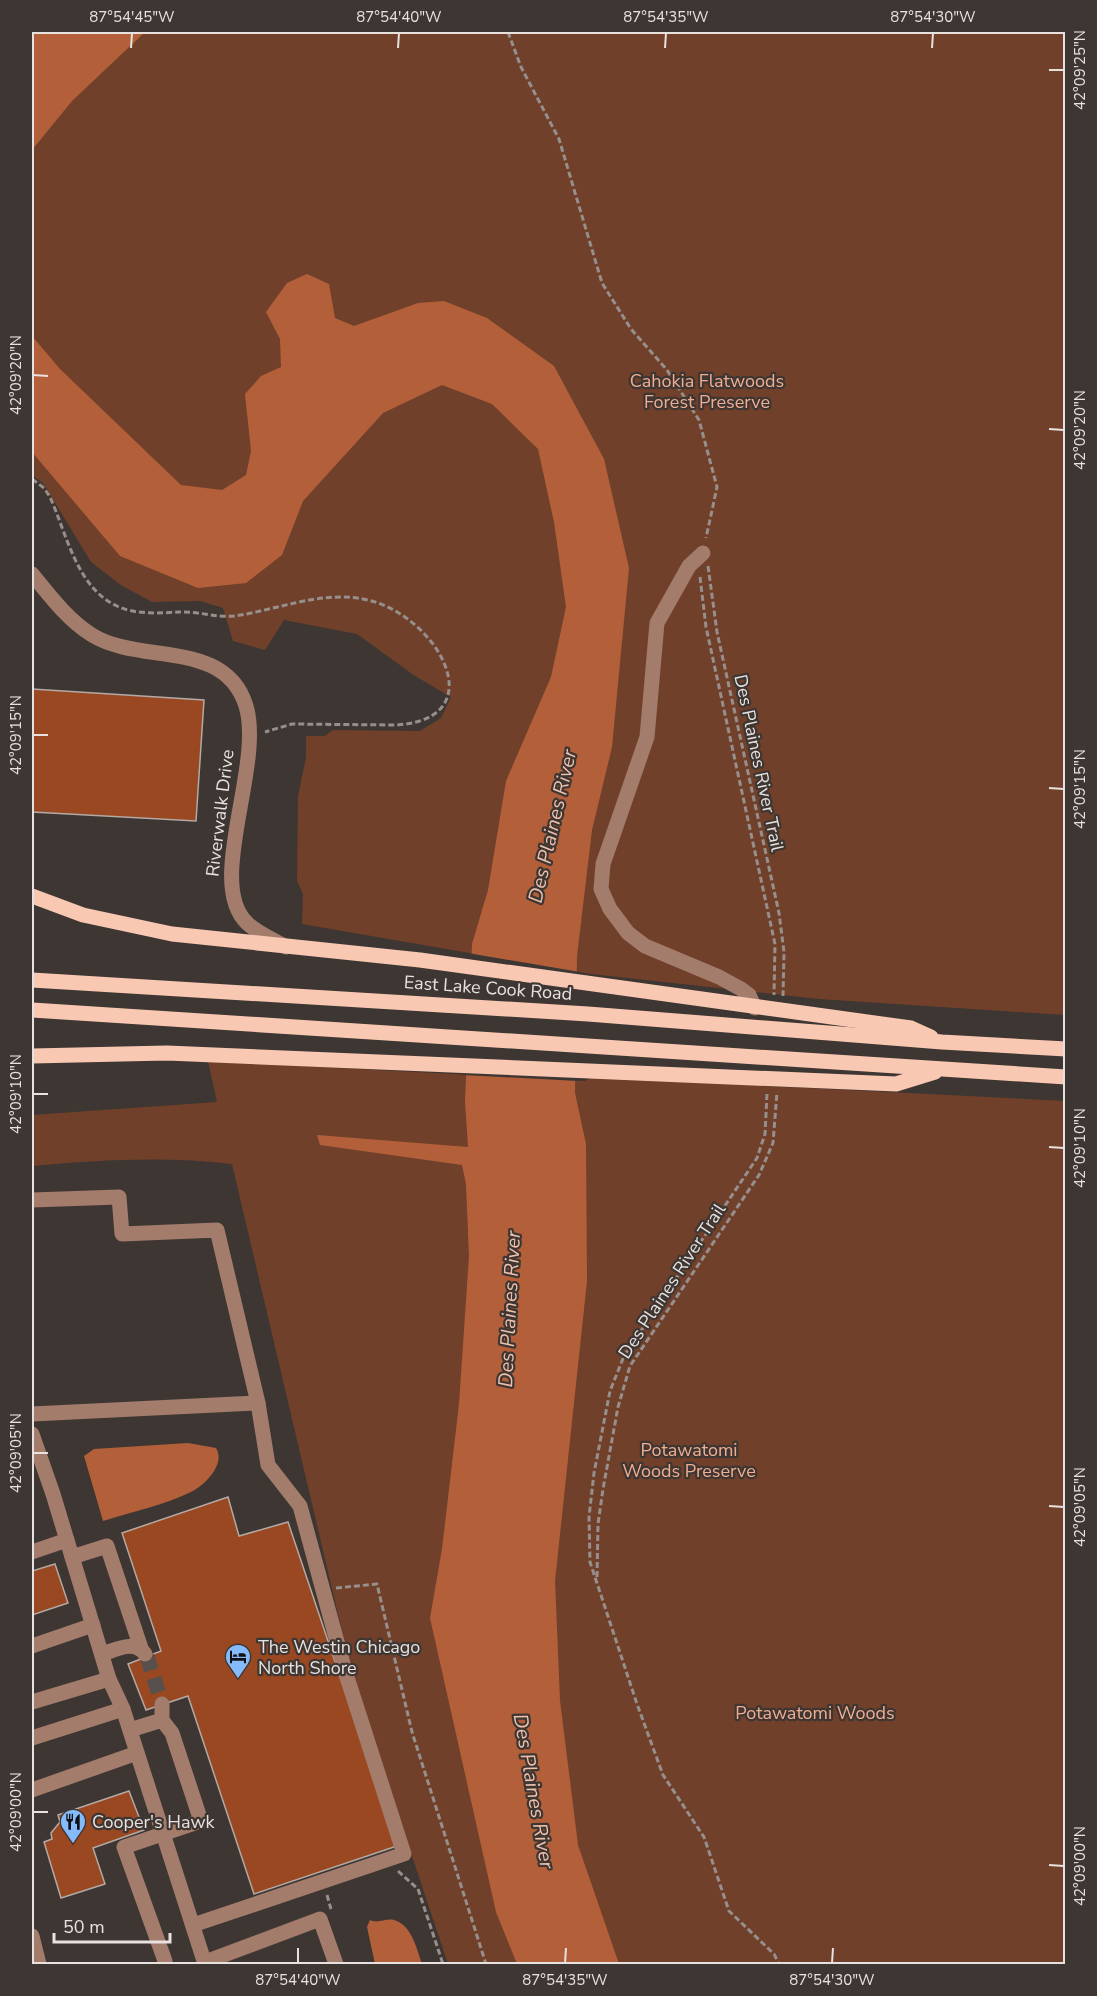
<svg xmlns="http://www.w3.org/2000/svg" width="1097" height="1996" viewBox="0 0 1097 1996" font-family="'Nunito Sans',sans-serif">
	<rect width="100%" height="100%" fill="#3e3632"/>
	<g fill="#71402a">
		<polygon points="32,32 1065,32 1065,1015 819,999 591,974 302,924 303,894 297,881 298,796 306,758 306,736 325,736 333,730 420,731 441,718 451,697 415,676 357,634 284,620 265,650 233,641 223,608 200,601 152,602 121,585 91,562 43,483 32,475"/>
		<path d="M208 1061 585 1081 592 1077 1065 1101V1964H448L354 1682 232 1164C166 1156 97 1160 32 1166V1115L217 1102Z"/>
	</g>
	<g fill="#b3603a">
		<polygon points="32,32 145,32 72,101 32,150"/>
		<polygon points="307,274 329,284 335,318 354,326 418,303 444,301 487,318 554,366 604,459 629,568 612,747 592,830 577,956 575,1093 586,1144 587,1281 555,1581 560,1701 578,1845 619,1964 517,1964 496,1912 430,1618 442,1549 459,1404 469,1256 466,1184 462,1165 320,1145 317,1135 468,1147 465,1101 472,944 488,890 506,781 551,677 566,607 554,522 538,449 492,404 442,385 383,413 303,501 282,555 246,583 198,588 120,556 32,452 32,336 60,369 181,485 222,490 246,475 251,451 245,394 261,376 281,367 280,339 266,312 287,283"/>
		<path d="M188 1443 216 1448C226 1464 205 1485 191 1492 165 1505 131 1512 103 1521L84 1456 94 1449Z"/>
		<path d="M370 1920C378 1924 386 1918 394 1920 412 1925 417 1950 422 1964H375L367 1927Z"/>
	</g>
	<polygon fill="#3e3632" points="468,953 580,972 578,1081 463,1075"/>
	<g fill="#9a4822" stroke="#b3a9a5" stroke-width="1.5">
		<polygon points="32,689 204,700 196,821 32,812"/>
		<polygon points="228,1497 239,1536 288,1522 397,1846 254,1894 188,1696 146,1710 128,1664 161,1651 122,1533"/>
		<polygon points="55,1564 68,1603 32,1615 32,1571"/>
		<polygon points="129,1791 144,1830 93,1848 105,1884 61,1898 44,1842 52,1839 51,1833 60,1822 58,1815"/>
	</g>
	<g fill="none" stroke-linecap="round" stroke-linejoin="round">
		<polyline stroke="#57504c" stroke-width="15" stroke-dasharray="15 8" stroke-linecap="butt" points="147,1656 162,1704"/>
		<g stroke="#968f8c" stroke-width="3" stroke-dasharray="6 3" stroke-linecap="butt">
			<polyline points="508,32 521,67 559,139 602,283 631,329 667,370 699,420 717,487 706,538"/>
			<path d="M32 479 44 488 50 497C67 535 77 588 117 606 135 615 160 613 179 612 198 611 216 618 234 616 277 610 319 591 363 599 436 612 497 719 396 725L292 724 265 732"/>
			<polyline points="708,566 717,632 779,913 784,952 783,996"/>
			<polyline points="700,577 706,627 775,944 774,995"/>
			<polyline points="767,1094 765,1134 757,1158 624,1356 610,1391 594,1473 589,1517 590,1562 637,1704 663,1775 704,1837 729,1911 774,1954 779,1964"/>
			<polyline points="597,1577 598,1524 603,1489 618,1407 630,1366 759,1175 773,1143 777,1092"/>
			<polyline points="336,1588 377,1584 412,1732 486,1964"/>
			<polyline points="398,1871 418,1889 443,1964"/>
			<polyline points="327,1895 331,1909"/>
		</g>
		<g stroke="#a37c6b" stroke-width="15">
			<polyline points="703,553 689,566 657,623 647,737 603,864 601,889 610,909 628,933 645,946 719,977 741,989 749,995 755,1008"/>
			<path d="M32 574C50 596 68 620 92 635 140 665 225 638 246 706 264 766 205 883 247 923 257 933 274 940 286 947"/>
			<polyline points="32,1200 119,1197 122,1234 217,1230 258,1403 268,1465 300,1506 345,1671 404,1854 193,1925"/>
			<polyline points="32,1414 258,1403"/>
			<polyline points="32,1434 53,1494 109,1679 123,1709 205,1964"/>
			<polyline points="32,1552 67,1540"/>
			<polyline points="72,1557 107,1546 141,1648"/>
			<polyline points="32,1646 93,1625"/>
			<path d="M102 1654C116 1650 134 1639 145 1654"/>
			<polyline points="32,1702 109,1679"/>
			<polyline points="162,1704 162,1720 172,1733 201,1821 124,1847 165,1961"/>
			<polyline points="130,1730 162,1720"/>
			<polyline points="32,1738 123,1709"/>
			<polyline points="32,1790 137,1753"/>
			<polyline points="32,1936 39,1964"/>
			<polyline points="205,1962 320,1919 336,1964"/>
		</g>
		<g stroke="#f8c8b3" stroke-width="15">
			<polyline points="32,896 83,915 172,934 420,960 911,1028 931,1037"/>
			<polyline points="32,980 588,1014 942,1042 1066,1049"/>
			<polyline points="32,1010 1066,1077"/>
			<polyline points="32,1056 167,1053 896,1084 935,1072"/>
		</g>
	</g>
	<path fill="none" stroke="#e7e1df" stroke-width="2" d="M131 48 132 33M398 48 399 33M665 48 666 33M932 48 933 33M1049 70H1064M33 375 48 376M1049 429 1064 430M33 735H48M1049 788 1064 789M33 1094H48M1049 1147 1064 1148M33 1453H48M1049 1506 1064 1507M33 1812H48M1049 1865 1064 1866M298 1963V1948M565 1963 566 1948M832 1963 833 1948"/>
	<defs>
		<symbol id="hotel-pin" viewBox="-11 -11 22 30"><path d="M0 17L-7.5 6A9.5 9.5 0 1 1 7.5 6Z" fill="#86bbfb" stroke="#3e3632"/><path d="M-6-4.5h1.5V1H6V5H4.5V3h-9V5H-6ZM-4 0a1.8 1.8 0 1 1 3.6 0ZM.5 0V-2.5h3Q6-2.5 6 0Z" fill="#111"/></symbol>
		<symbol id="restaurant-pin" viewBox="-11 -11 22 30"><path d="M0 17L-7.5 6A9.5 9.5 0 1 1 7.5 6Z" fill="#86bbfb" stroke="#3e3632"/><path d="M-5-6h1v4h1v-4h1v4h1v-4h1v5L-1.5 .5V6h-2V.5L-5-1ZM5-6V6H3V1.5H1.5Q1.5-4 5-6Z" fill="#111"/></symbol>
	</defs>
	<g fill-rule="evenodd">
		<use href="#hotel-pin" x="223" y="1642" width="30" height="40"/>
		<use href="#restaurant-pin" x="58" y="1807" width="30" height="40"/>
	</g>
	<g text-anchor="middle" stroke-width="4.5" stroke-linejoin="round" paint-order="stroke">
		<g font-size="18" fill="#f1ad90" stroke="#3e3632">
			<text x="707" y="387">Cahokia Flatwoods<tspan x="707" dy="21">Forest Preserve</tspan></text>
			<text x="689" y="1456">Potawatomi<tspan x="689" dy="21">Woods Preserve</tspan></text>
			<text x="815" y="1719">Potawatomi Woods</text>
		</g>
		<g font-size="18" fill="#e7e1df" stroke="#3e3632">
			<text transform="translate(759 763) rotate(78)" y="6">Des Plaines River Trail</text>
			<text transform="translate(220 813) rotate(-83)" y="6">Riverwalk Drive</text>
			<text transform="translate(488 988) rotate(4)" y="6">East Lake Cook Road</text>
			<text transform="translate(672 1281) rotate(-57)" y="6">Des Plaines River Trail</text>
		</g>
		<g font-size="18" fill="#e7e1df" stroke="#3e3632" text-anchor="start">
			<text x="258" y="1653">The Westin Chicago<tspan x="258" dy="21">North Shore</tspan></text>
			<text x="92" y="1828">Cooper's Hawk</text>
		</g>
		<g font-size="20" font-style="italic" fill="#f0c1ad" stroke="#3e3632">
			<text transform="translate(552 826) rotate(-77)" y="7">Des Plaines River</text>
			<text transform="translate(509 1309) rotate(-87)" y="7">Des Plaines River</text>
			<text transform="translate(534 1791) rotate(80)" y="7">Des Plaines River</text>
		</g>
	</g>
	<rect width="1097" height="1996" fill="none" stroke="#3e3632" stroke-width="66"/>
	<path d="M54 1933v9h116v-9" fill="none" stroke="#e7e1df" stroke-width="3"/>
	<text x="63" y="1933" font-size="18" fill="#e7e1df" stroke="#3e3632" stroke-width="4.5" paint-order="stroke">50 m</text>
	<rect x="33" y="33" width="1031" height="1930" fill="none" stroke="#e7e1df" stroke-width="2"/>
	<g font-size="15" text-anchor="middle" fill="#e7e1df">
		<text x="132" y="22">87°54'45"W</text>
		<text x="399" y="22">87°54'40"W</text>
		<text x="666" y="22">87°54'35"W</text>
		<text x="933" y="22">87°54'30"W</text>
		<text transform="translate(1080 70) rotate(-90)" y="5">42°09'25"N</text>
		<text transform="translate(16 375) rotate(-90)" y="5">42°09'20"N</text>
		<text transform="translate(1080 430) rotate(-90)" y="5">42°09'20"N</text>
		<text transform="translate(16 735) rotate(-90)" y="5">42°09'15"N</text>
		<text transform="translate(1080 789) rotate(-90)" y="5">42°09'15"N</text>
		<text transform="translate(16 1094) rotate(-90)" y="5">42°09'10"N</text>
		<text transform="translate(1080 1148) rotate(-90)" y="5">42°09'10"N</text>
		<text transform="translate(16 1453) rotate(-90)" y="5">42°09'05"N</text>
		<text transform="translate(1080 1507) rotate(-90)" y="5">42°09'05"N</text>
		<text transform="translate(16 1812) rotate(-90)" y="5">42°09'00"N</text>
		<text transform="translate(1080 1866) rotate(-90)" y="5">42°09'00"N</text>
		<text x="298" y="1985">87°54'40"W</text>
		<text x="565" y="1985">87°54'35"W</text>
		<text x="832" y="1985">87°54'30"W</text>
	</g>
</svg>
